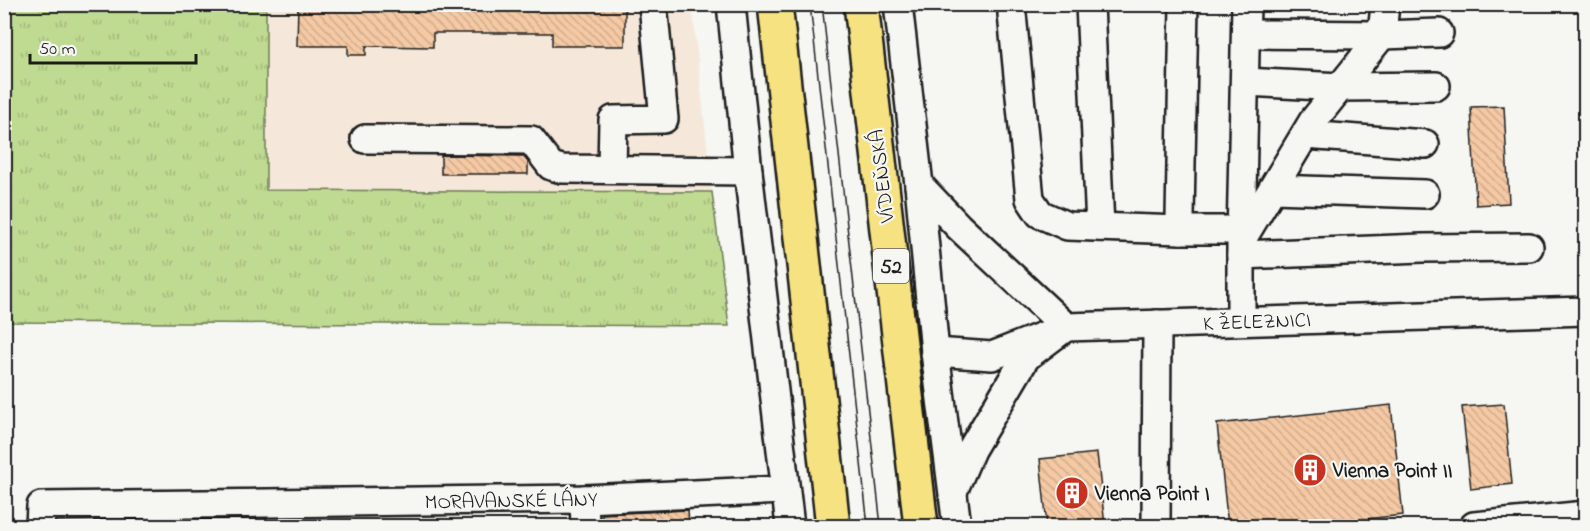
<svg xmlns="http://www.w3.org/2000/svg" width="1590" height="531" viewBox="0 0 1590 531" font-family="'Indie Flower',sans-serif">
	<defs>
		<pattern id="grass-tufts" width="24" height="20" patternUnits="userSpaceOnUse" patternTransform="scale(1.5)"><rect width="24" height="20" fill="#bfda91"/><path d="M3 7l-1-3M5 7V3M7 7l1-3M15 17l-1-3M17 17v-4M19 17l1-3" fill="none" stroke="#a4ba7c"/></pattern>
		<pattern id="building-back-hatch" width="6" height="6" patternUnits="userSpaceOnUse" patternTransform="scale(1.5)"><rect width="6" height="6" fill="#f4c9a4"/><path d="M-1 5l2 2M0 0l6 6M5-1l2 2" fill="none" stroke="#d1ac8d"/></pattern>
	</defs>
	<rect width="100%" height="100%" fill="#f6f6f2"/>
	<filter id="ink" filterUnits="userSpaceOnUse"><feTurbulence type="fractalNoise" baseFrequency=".0167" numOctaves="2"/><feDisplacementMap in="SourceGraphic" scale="12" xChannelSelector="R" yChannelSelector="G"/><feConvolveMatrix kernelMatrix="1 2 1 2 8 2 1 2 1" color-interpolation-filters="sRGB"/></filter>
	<g filter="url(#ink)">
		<polygon fill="#f5e8db" points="266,5 692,5 712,192 266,190"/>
		<polygon fill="url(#grass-tufts)" stroke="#6e7b56" stroke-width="1.5" points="266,4 266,190 712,192 729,326 5,322 5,5"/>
		<g fill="url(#building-back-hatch)" stroke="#1c1c1c" stroke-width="1.5">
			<polygon points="298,4 625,4 625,46 552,46 552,33 433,33 433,47 366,46 366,55 348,55 348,46 297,46"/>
			<polygon points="1504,106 1509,203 1476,205 1471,107"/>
			<polygon points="441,155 523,156 528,162 528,174 441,174"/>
			<polygon points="1504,404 1512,484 1471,489 1462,407"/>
			<polygon points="1391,405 1403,515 1300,526 1228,526 1217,424"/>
			<polygon points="1097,453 1105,526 1047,526 1040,459"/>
			<polygon points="688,510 689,526 602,526 602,514"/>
		</g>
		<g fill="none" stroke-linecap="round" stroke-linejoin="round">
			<defs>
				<g id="minor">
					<polyline points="731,4 748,171 790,526"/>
					<polyline points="898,4 919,185 935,352 957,526"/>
					<polyline points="1090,4 1100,227"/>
					<polyline points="1184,4 1180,217 1181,230 1242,230"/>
					<polyline points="1012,14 1030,199 1040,214 1067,226 1181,230"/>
					<polyline points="1246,34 1382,35 1439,33"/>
					<polyline points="1245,82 1341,87 1436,86"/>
					<polyline points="1305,135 1425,144"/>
					<polyline points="365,139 531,140 551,166 562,169 748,171"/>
					<polyline points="612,169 613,120 664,119 653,4"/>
					<polyline points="919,185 959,227 1066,327 1026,357 971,450 954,489"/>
					<polyline points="1273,189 1425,194"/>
					<polyline points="1241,240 1246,4"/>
					<polyline points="1241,255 1422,248 1529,247"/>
					<polyline points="1241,321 1241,241 1313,121 1382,35 1385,4"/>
					<polyline points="935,352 992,356 1066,327 1586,311"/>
					<polyline points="584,499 585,526"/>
					<polyline points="40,526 41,506 584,499 785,490"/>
					<polyline points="1156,526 1157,324"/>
					<polyline points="1474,526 1586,515"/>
				</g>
				<g id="highway">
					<polyline points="775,4 833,526"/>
					<polyline points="861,4 921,526"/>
				</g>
			</defs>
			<use href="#minor" stroke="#1c1c1c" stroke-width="32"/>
			<use href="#highway" stroke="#1c1c1c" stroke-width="38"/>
			<use href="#minor" stroke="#f6f6f2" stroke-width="27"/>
			<use href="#highway" stroke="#f6e281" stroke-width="33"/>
			<g stroke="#1c1c1c" stroke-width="1.5">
				<polyline points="810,4 868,526"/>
				<polyline points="822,4 881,526"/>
			</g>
		</g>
	</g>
	<defs>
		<symbol id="building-disc" viewBox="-11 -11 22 22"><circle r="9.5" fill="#c8321e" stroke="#f6f6f2"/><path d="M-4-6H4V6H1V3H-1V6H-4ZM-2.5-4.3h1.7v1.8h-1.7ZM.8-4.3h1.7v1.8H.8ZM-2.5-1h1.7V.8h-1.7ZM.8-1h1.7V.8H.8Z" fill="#fff"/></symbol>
	</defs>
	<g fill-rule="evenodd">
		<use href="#building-disc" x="1291" y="451" width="38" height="38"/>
		<use href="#building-disc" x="1053" y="474" width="38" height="38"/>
	</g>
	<g text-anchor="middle" stroke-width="4.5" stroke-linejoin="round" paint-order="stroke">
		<rect fill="#f6f6f2" stroke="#5d5d5c" stroke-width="1.5" x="873" y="249" width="36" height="34" rx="4.5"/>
		<g font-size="20" font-weight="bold" fill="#1c1c1c">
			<text x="891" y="273">52</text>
		</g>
		<g font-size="21" fill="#1c1c1c" stroke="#f6f6f2">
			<text transform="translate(881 176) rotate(-97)" y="7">VÍDEŇSKÁ</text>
			<text transform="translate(1257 321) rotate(-2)" y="7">K ŽELEZNICI</text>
			<text transform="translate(511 500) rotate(-1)" y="7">MORAVANSKÉ LÁNY</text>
		</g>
		<g font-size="21" font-weight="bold" fill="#1c1c1c" stroke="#f6f6f2" text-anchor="start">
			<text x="1333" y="477">Vienna Point II</text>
			<text x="1095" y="500">Vienna Point I</text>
		</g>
	</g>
	<rect width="1590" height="531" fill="none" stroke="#f6f6f2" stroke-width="24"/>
	<rect x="12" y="12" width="1566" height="507" fill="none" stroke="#1c1c1c" stroke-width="2" filter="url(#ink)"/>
	<path d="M30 54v9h166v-9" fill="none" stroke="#1c1c1c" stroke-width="3"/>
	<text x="39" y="54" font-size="18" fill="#1c1c1c" stroke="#f6f6f2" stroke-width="4.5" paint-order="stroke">50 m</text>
</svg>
